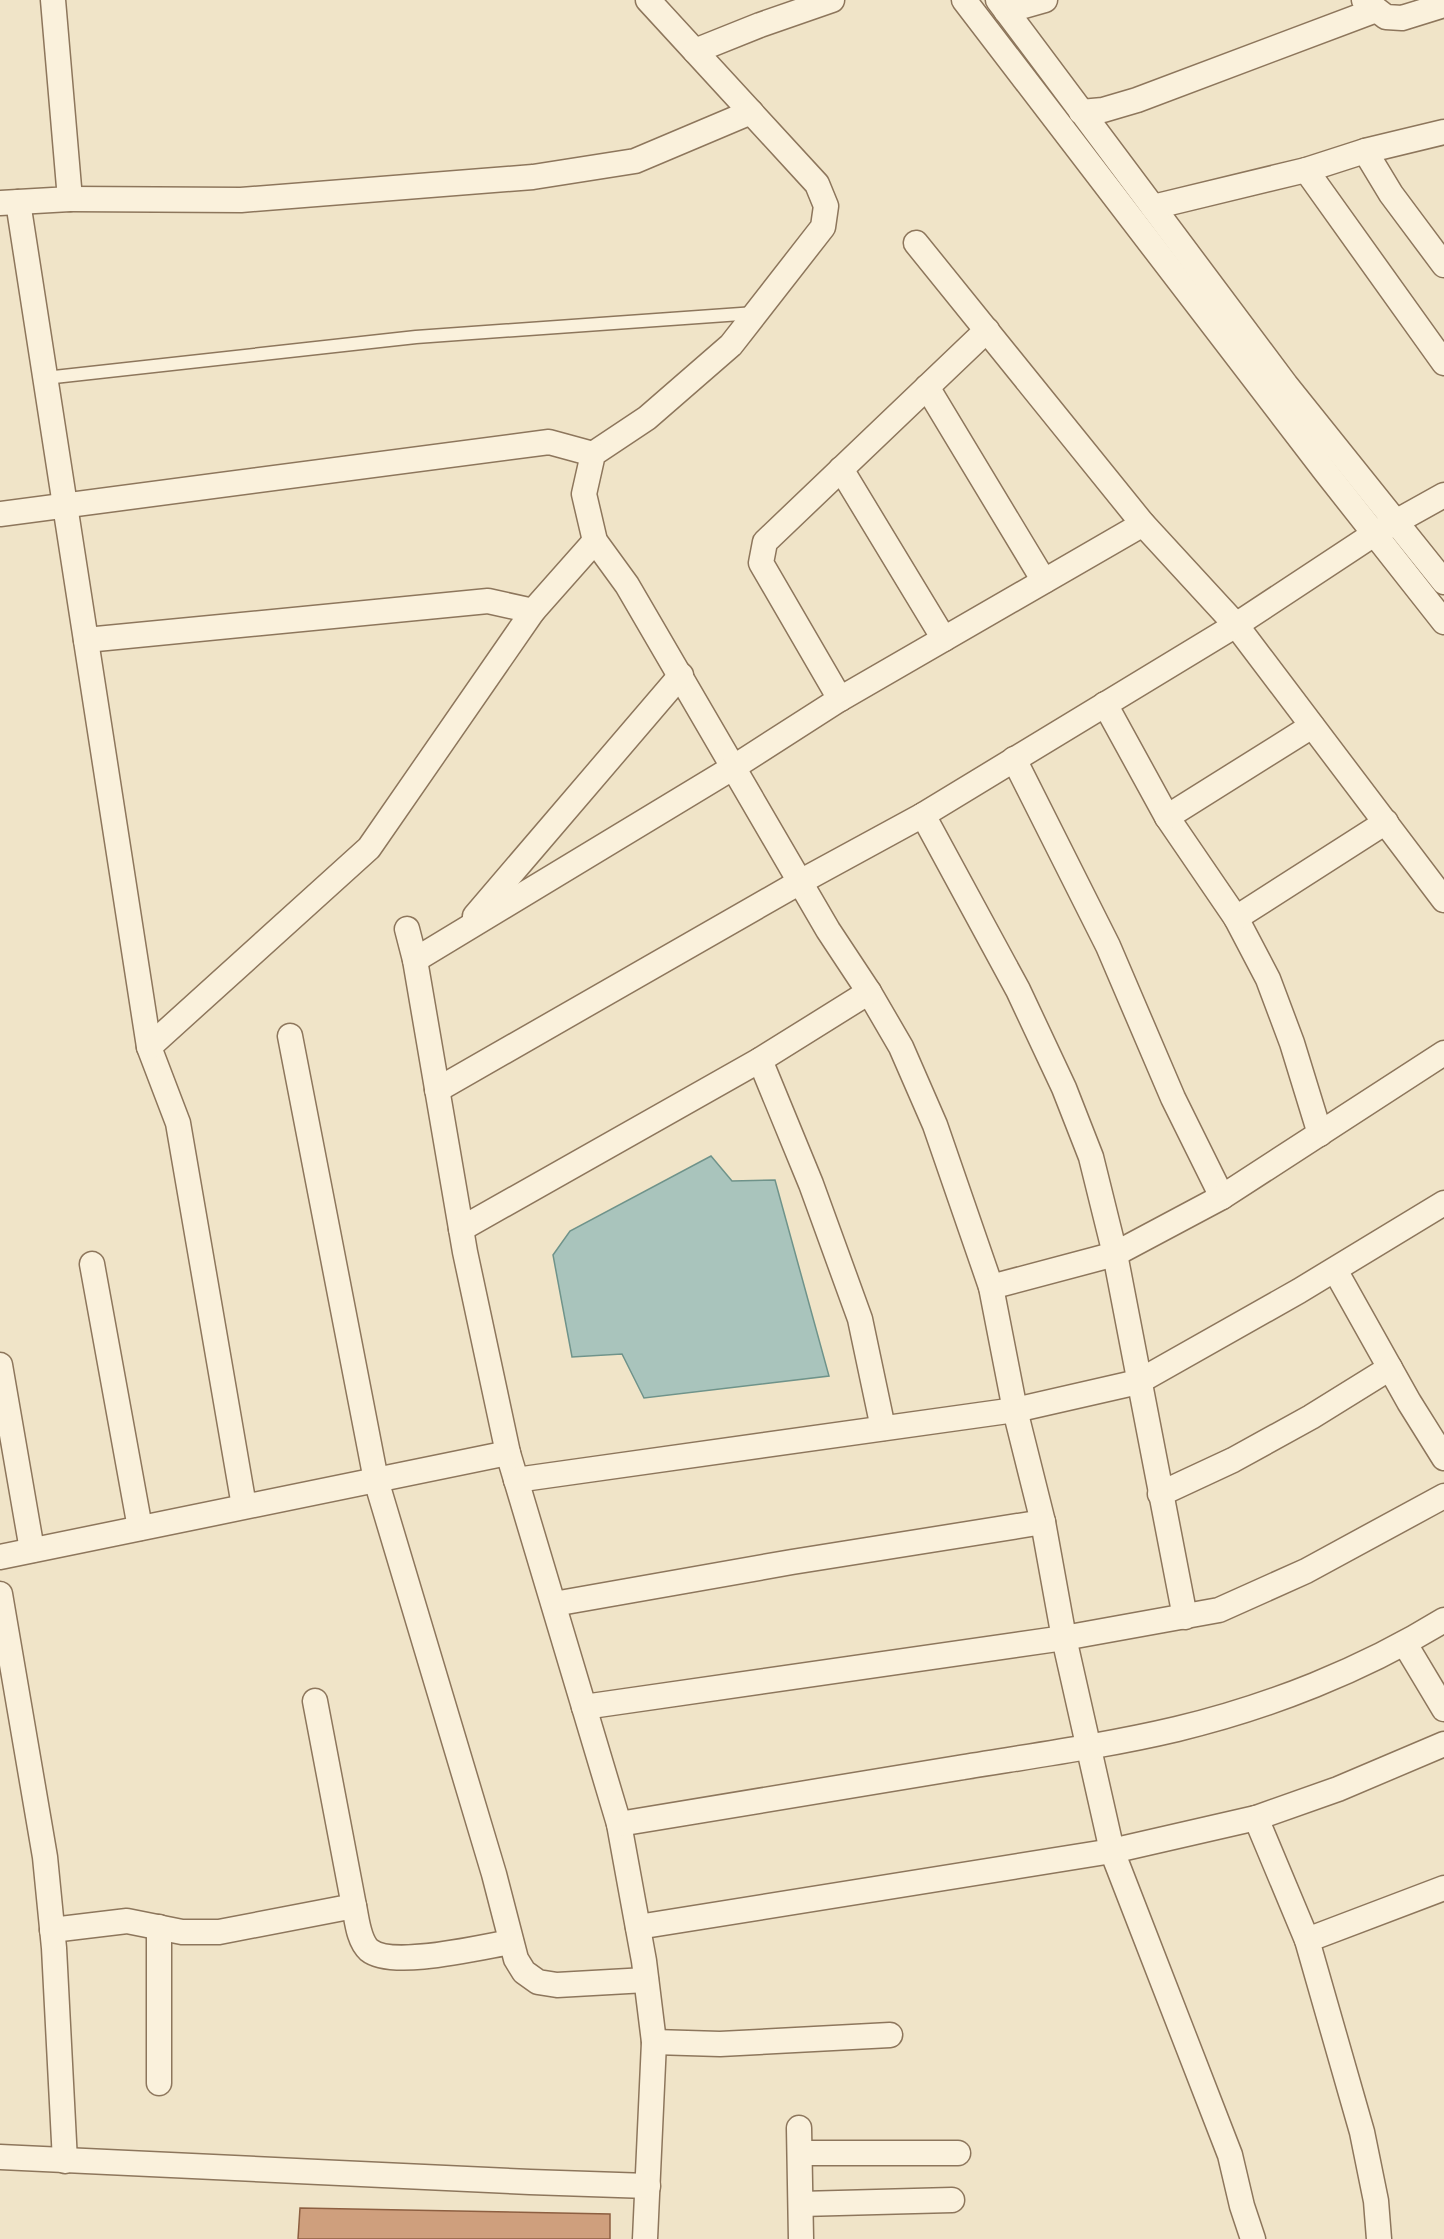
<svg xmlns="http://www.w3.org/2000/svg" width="1444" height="2239" viewBox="0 0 1444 2239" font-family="'Zilla Slab',serif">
	<rect width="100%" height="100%" fill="#f0e4c8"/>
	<polygon fill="#a9c4bc" stroke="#6f938a" stroke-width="1.5" points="711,1156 732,1181 775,1180 829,1376 644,1398 622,1354 572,1357 553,1255 570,1231"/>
	<polygon fill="#cf9f7d" stroke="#8d5f41" stroke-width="1.5" points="300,2208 610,2214 610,2239 298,2239"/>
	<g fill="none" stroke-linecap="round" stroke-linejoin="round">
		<defs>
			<polyline id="lane" points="45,378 416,337 755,313"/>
			<g id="street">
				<polyline points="648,0 817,184 826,206 823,227 731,345 647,418 593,454 584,494 595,541 627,585 828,930 869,992 901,1047 935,1125 991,1287 1015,1410 1043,1522 1064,1638 1112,1851 1230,2155 1242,2206 1253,2239"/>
				<polyline points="964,0 1325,471 1444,622"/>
				<polyline points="998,0 1286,385 1444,582"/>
				<polyline points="1364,0 1386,17 1402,18 1444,5"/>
				<polyline points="1006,11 1045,0"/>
				<polyline points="695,51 760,25 832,0"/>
				<polyline points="1081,112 1103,110 1137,100 1376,10"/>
				<polyline points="1365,151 1391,194 1444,265"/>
				<polyline points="1306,170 1444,363"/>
				<polyline points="70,199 241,200 533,177 635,161 751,112"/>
				<polyline points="18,202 149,1047 178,1123 244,1506"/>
				<polyline points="0,203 70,199 53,0"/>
				<polyline points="1153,207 1306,170 1365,151 1444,132"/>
				<polyline points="916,243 1143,524 1236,625 1444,900"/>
				<polyline points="927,387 1044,581"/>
				<polyline points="841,469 944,639"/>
				<polyline points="0,514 549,442 593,454"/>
				<polyline points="86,640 488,601 533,611"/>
				<polyline points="840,699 761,563 765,542 987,330"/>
				<polyline points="1105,704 1167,817 1236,918 1268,979 1292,1043 1320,1134"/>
				<polyline points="1014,759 1108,946 1173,1098 1222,1197"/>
				<polyline points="923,815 1018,990 1064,1088 1091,1157 1115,1254 1185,1617"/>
				<polyline points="1167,817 1312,726"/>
				<polyline points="475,916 681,675"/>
				<polyline points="1236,918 1386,822"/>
				<polyline points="407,929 415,960 465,1252 508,1453 619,1824 644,1961 654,2042 645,2239"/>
				<polyline points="415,960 734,767 840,699 1143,524"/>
				<polyline points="290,1036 376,1480 494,1874 516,1959 524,1972 538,1982 557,1985 646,1980"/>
				<polyline points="149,1047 369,848 533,611 595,541"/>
				<polyline points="760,1060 811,1184 860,1319 883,1428"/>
				<polyline points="437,1090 800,882 923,815 1236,625 1374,534 1444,495"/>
				<polyline points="461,1229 760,1060 869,992"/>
				<polyline points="92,1264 140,1528"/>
				<polyline points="1335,1270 1409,1402 1444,1458"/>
				<polyline points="991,1287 1115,1254 1222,1197 1444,1053"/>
				<polyline points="0,1365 32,1550"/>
				<polyline points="516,1480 1015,1410 1138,1382 1299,1291 1444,1203"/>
				<polyline points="1160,1494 1233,1460 1311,1417 1390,1368"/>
				<polyline points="0,1557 508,1453"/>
				<polyline points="0,1594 45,1857 54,1948 65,2161"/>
				<polyline points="554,1604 792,1562 1043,1522"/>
				<polyline points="1405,1644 1444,1709"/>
				<path d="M315 1701 354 1906C357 1919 358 1940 369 1950 392 1969 481 1947 511 1942"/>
				<polyline points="584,1707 1064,1638 1219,1610 1306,1571 1444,1496"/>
				<polyline points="1256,1818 1307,1940 1362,2132 1376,2201 1379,2239"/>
				<path d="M619 1824C732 1806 845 1787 958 1768 1031 1756 1105 1746 1177 1729 1269 1707 1363 1670 1444 1620"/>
				<polyline points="638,1927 1112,1851 1256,1818 1338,1789 1444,1744"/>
				<polyline points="52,1930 127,1921 182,1932 219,1932 354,1906"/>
				<polyline points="1307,1940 1444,1888"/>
				<polyline points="654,2042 720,2044 890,2035"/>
				<polyline points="159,2083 159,1927"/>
				<polyline points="799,2128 801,2239"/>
				<polyline points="800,2153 958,2153"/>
				<polyline points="0,2157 530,2182 648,2186"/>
				<polyline points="801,2204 952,2200"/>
			</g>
		</defs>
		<use href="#lane" stroke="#8d765c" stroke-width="15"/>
		<use href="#street" stroke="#8d765c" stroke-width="27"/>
		<use href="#lane" stroke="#faf1dc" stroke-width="12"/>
		<use href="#street" stroke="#faf1dc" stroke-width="24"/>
	</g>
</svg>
